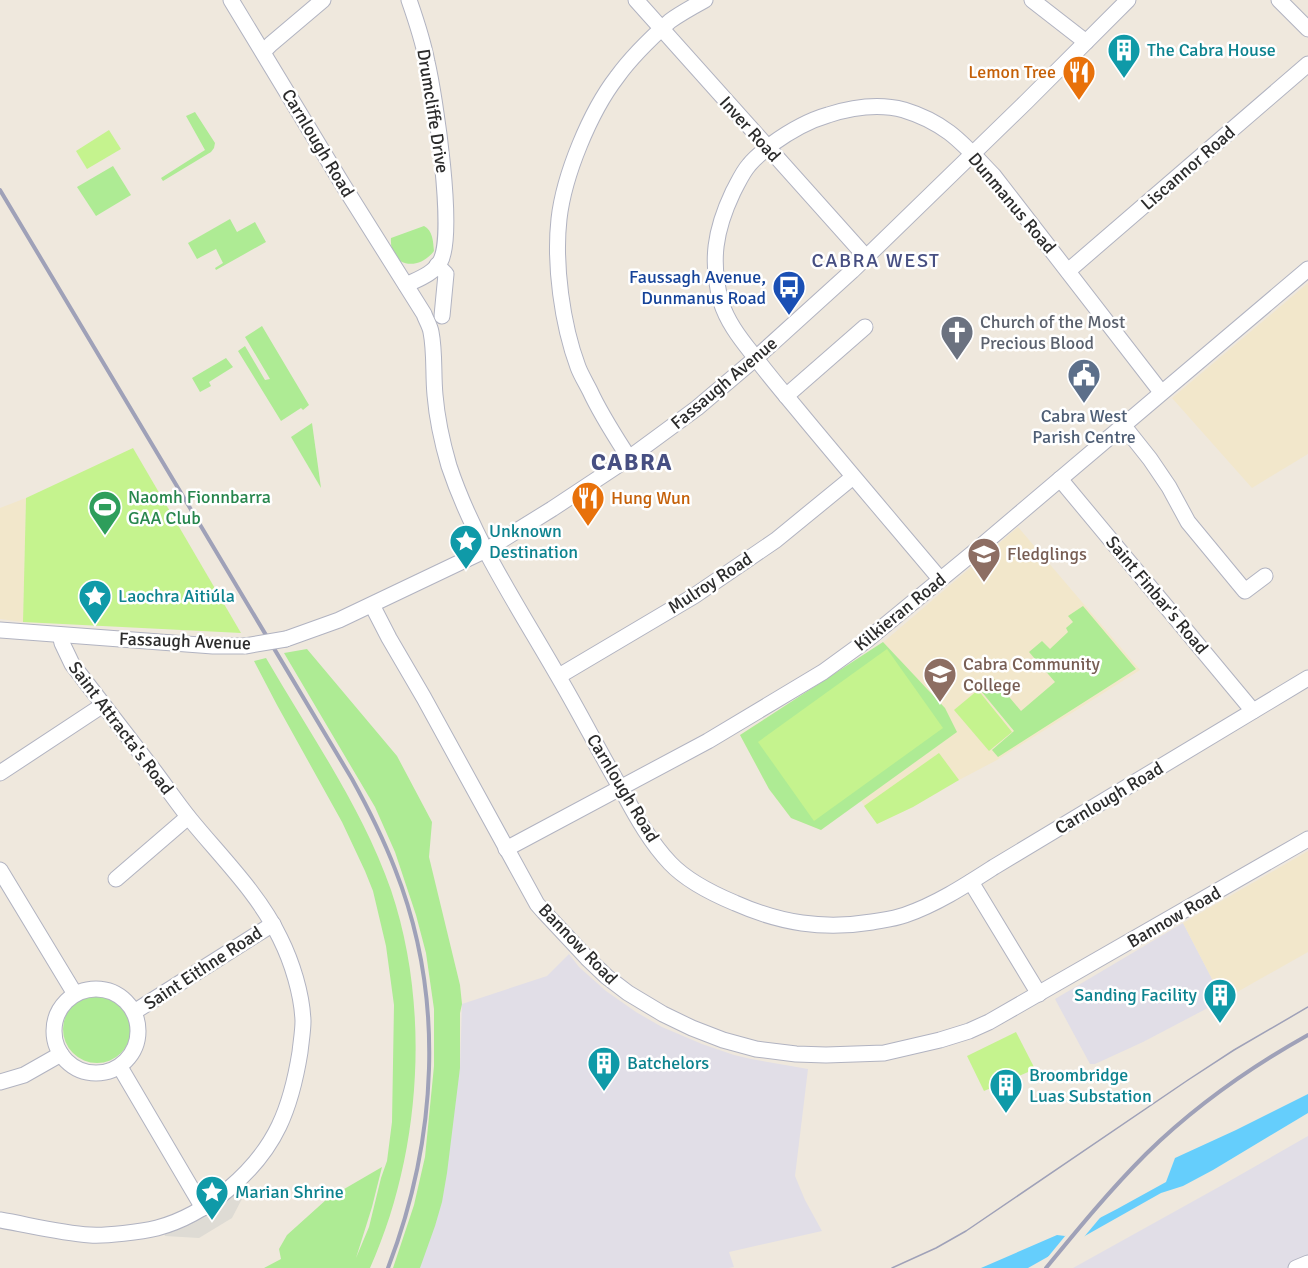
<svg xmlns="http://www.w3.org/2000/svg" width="1308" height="1268" viewBox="0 0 1308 1268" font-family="Signika,sans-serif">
	<rect width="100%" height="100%" fill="#efe8dd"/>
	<g fill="#e1dee7">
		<polygon points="1183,923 1223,1000 1143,1042 1095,1064 1090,1064 1055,999"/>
		<polygon points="569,954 579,967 606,991 636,1012 662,1027 702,1044 734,1055 751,1059 808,1069 795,1176 805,1200 822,1231 729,1252 734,1267 729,1268 420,1268 460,1068 462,1004 547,976"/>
		<polygon points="1308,1136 1308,1268 1073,1268 1226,1183"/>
	</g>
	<g fill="#f2e7cb">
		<polygon points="1308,283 1308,454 1252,488 1172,398"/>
		<polygon points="26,498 23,622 0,619 0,508"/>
		<polygon points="1018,527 1140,670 997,760 959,780 913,807 877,824 861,801 821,830 791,818 769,789 740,735 880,645"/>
		<polygon points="1308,851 1308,952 1223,1000 1183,923"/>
	</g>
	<g fill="#aeeb94">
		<polygon points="195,112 215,143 214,148 211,152 163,181 161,178 205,150 186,116"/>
		<polygon points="113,166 131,195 96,216 77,187"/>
		<polygon points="230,219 237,232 255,222 266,242 216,270 215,268 223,263 216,249 197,259 188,243"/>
		<path d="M424 226C433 231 433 241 434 251 418 272 389 267 391 238Z"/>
		<polygon points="262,326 309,405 303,410 301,408 281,421 238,351 245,346 265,380 270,379 245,337"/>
		<polygon points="226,358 233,367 209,382 211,386 200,392 192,378"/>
		<polygon points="312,423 321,488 291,437"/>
		<polygon points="1083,606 1136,669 998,757 992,750 1014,731 981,691 994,679 1021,711 1055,682 1029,652 1042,641 1050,649 1068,632 1066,628 1073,622 1068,616"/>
		<polygon points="883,642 945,708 957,732 821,830 791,818 769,789 740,735"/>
		<polygon points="307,649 397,756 432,822 429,857 460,985 462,1004 460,1013 460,1068 447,1173 442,1202 435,1226 420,1268 393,1268 414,1205 425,1157 434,1066 434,1009 426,953 416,915 395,852 375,807 284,653"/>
		<path d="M266 658C310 734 362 807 391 890 431 1008 421 1155 370 1268H264L281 1259 279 1249 287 1235 327 1199 382 1167 372 1207 356 1258 369 1227 381 1178 387 1161 392 1122 394 1005 386 946 373 891 365 871 342 822 277 705 254 661Z"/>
		<circle cx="97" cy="1029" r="34"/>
	</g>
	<g fill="#c5f38e">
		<polygon points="109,130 121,149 87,169 76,151"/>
		<polygon points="133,448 241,633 23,622 26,498"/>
		<polygon points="887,649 943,728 814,821 758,742"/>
		<polygon points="978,690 1012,732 989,751 954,710"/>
		<polygon points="939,753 959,780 913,807 877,824 864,806"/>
		<polygon points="1016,1032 1035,1069 984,1091 967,1056"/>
	</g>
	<polygon fill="#dedbd4" points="239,1189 245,1193 232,1218 199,1238 165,1236 164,1233"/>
	<polygon fill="#65cefc" points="1308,1094 1308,1113 1213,1170 1183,1186 1161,1193 1028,1268 981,1268 1057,1235 1065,1236 1117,1209 1166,1182 1175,1158 1236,1130"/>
	<polygon fill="#efe8dd" points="1104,1213 1079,1243 1043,1263 1070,1230"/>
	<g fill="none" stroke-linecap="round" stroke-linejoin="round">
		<defs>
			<g id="minor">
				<path d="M231 0 343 185 424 314C426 320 430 326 431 332 435 352 433 374 435 395 437 419 442 442 449 466 474 541 519 608 558 676 581 715 601 755 624 794 637 818 651 843 670 863 687 881 711 893 735 903 780 923 823 930 872 922 883 920 894 919 905 915 937 904 966 885 994 867L1308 678"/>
				<polyline points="636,0 866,257"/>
				<polyline points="1032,0 1086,42"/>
				<polyline points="1279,0 1308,29"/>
				<polyline points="263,52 271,44 323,0"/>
				<polyline points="437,265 446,274 442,316"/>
				<polyline points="1068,271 1308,64"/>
				<path d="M406 285C418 279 433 274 440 262 456 235 435 96 427 62 423 41 416 20 409 0"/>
				<polyline points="786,396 865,327"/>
				<polyline points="1123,425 1150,459 1169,487 1188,522 1245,591 1265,576"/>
				<path d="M629 458C615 436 601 415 590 391 586 383 581 375 578 367 562 324 554 264 559 219 564 175 590 112 617 77 632 56 651 38 670 21 681 13 694 6 705 0"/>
				<polyline points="1060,479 1253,711"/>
				<path d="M940 579C892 522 844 466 797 409 781 390 766 372 751 352 739 337 727 321 721 302 710 261 715 230 733 192 738 183 742 173 749 165 756 156 764 151 772 144 790 131 807 121 828 115 853 107 878 103 904 110 947 123 964 145 994 176L1161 392"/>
				<polyline points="372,605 389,638 424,698 537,904 544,912 587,958 607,977 628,993 663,1014 692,1028 723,1040 756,1049 796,1054 826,1055 884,1053 940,1040 969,1031 989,1022 1308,839"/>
				<polyline points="0,630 213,646 245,646"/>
				<polyline points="286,639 339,620 486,550 552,509 629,458 697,408 756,358 852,271 1026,102 1128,0"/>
				<polyline points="559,676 694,596 776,540 853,477"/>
				<polyline points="0,773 103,705"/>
				<polyline points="506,849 708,741 823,672 867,640 974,552 1308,269"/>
				<polyline points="0,870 75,994"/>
				<polyline points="116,879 188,817"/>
				<polyline points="971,882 1039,994"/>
				<circle cx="96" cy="1031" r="42"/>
				<polyline points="134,1012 273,924"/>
				<polyline points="120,1067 203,1208"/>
				<polyline points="0,1082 24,1075 61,1054"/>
				<path d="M0 1220C29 1225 60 1233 90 1235 106 1236 141 1232 157 1228 206 1215 257 1172 279 1126 290 1103 296 1077 300 1052 301 1042 303 1031 303 1021 302 994 292 962 280 938 259 894 221 857 190 819 177 803 165 785 152 768 125 733 99 699 72 664L62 643 60 635"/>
				<polyline points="1296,1268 1308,1263"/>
			</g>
		</defs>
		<use href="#minor" stroke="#b1b3c1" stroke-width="17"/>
		<use href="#minor" stroke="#fff" stroke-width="15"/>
		<polyline stroke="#9fa1b8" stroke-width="1.5" points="892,1268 936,1248 966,1231 1188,1080 1234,1050 1308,1007"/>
		<g stroke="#9fa1b8" stroke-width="4">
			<path d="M0 190 352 779C368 808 383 838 395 869 446 998 437 1140 388 1268"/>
			<path d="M1046 1268C1078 1229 1110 1190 1146 1154 1195 1106 1249 1068 1308 1035"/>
		</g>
		<defs>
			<polyline id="minor-bridge" points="245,646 286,639"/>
		</defs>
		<use href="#minor-bridge" stroke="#b1b3c1" stroke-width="17" stroke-linecap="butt"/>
		<use href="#minor-bridge" stroke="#fff" stroke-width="15"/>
	</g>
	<defs>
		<symbol id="building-pin" viewBox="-11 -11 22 30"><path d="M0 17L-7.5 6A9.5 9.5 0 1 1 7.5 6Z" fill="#0f9aa8" stroke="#fff"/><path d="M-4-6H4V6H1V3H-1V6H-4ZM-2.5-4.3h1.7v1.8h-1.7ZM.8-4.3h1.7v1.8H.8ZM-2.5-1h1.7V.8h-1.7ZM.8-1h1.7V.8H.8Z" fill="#fff"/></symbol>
		<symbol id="restaurant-pin" viewBox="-11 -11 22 30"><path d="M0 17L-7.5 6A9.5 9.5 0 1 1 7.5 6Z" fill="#e8710a" stroke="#fff"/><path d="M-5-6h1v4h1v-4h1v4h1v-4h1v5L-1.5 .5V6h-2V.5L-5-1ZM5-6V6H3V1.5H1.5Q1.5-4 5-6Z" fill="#fff"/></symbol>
		<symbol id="bus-pin" viewBox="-11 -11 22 30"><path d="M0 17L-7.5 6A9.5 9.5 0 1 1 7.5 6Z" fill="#1a4fb4" stroke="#fff"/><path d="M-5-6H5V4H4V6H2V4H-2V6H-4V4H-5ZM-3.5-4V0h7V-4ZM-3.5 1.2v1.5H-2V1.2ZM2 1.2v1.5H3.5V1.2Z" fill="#fff"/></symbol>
		<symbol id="church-pin" viewBox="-11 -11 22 30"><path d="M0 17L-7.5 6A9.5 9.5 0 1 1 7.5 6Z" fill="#6b7280" stroke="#fff"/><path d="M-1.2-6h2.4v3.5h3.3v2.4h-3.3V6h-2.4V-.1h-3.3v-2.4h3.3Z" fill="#fff"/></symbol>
		<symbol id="civic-pin" viewBox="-11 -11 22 30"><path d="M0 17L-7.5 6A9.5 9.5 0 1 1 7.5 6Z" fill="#5c6f8a" stroke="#fff"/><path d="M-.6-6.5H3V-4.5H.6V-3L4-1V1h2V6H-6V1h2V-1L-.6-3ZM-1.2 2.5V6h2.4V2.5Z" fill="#fff"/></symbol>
		<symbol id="stadium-pin" viewBox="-11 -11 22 30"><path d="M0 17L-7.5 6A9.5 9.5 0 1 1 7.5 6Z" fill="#2e9e5b" stroke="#fff"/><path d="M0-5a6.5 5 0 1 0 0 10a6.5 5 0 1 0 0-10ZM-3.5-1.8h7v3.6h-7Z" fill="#fff"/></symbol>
		<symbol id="sight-pin" viewBox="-11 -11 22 30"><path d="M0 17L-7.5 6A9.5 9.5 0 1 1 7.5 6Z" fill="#0f9aa8" stroke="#fff"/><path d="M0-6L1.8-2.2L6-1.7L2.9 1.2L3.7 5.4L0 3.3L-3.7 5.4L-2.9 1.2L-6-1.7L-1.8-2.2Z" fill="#fff"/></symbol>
		<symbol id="school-pin" viewBox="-11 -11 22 30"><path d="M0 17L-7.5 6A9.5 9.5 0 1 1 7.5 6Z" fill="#8d6e63" stroke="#fff"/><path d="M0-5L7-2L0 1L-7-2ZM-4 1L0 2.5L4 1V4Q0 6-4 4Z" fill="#fff"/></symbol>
	</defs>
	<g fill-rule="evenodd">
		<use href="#building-pin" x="1105" y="31" width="38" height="52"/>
		<use href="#restaurant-pin" x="1060" y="53" width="38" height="52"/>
		<use href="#bus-pin" x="770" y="268" width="38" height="52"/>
		<use href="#church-pin" x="938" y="313" width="38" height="52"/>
		<use href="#civic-pin" x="1065" y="356" width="38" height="52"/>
		<use href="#restaurant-pin" x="569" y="479" width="38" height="52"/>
		<use href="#stadium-pin" x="86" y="488" width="38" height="52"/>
		<use href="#sight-pin" x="447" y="522" width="38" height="52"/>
		<use href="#school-pin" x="965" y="535" width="38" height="52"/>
		<use href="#sight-pin" x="76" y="577" width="38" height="52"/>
		<use href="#school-pin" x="921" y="655" width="38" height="52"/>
		<use href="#building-pin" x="1201" y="976" width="38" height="52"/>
		<use href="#building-pin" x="585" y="1044" width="38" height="52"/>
		<use href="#building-pin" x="987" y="1066" width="38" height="52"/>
		<use href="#sight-pin" x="193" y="1173" width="38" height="52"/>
	</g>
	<g text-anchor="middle" stroke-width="5" stroke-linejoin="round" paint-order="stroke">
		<g font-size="18" fill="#0d838f" stroke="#fff" text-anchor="start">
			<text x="1147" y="56">The Cabra House</text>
			<text x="489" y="537">Unknown<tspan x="489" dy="21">Destination</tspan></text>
			<text x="118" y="602">Laochra Aitiúla</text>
			<text x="1197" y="1001" text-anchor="end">Sanding Facility</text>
			<text x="627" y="1069">Batchelors</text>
			<text x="1029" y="1081">Broombridge<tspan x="1029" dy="21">Luas Substation</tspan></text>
			<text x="235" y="1198">Marian Shrine</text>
		</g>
		<g font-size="18" fill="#c56008" stroke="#fff" text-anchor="end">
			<text x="1056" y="78">Lemon Tree</text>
			<text x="611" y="504" text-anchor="start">Hung Wun</text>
		</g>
		<g font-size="18" fill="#2c2c2c" stroke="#fff">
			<text transform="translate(433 111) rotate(81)" y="6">Drumcliffe Drive</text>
			<text transform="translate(750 129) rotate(48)" y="6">Inver Road</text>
			<text transform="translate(318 143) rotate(59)" y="6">Carnlough Road</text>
			<text transform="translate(1188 168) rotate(-41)" y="6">Liscannor Road</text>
			<text transform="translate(1012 203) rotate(50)" y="6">Dunmanus Road</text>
			<text transform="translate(724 383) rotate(-40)" y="6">Fassaugh Avenue</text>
			<text transform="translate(710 583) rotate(-33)" y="6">Mulroy Road</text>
			<text transform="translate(1157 595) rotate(50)" y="6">Saint Finbar's Road</text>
			<text transform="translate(900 612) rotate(-39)" y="6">Kilkieran Road</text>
			<text transform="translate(185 641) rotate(2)" y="6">Fassaugh Avenue</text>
			<text transform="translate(121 728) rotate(53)" y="6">Saint Attracta's Road</text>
			<text transform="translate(623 788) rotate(59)" y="6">Carnlough Road</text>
			<text transform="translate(1109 798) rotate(-31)" y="6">Carnlough Road</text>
			<text transform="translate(1174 917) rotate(-30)" y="6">Bannow Road</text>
			<text transform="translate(578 944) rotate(46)" y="6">Bannow Road</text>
			<text transform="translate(203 968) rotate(-33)" y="6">Saint Eithne Road</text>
		</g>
		<g font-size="18" fill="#164399" stroke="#fff" text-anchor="end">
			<text x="766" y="283">Faussagh Avenue,<tspan x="766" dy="21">Dunmanus Road</tspan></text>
		</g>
		<g font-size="18" fill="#5b616d" stroke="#fff" text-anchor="start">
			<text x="980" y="328">Church of the Most<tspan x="980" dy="21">Precious Blood</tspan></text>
		</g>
		<g font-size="18" fill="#4e5e75" stroke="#fff">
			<text x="1084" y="422">Cabra West<tspan x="1084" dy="21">Parish Centre</tspan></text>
		</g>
		<g font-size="18" fill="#27864d" stroke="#fff" text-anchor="start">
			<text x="128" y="503">Naomh Fionnbarra<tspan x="128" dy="21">GAA Club</tspan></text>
		</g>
		<g font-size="18" fill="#785e54" stroke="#fff" text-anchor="start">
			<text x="1007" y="560">Fledglings</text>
			<text x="963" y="670">Cabra Community<tspan x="963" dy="21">College</tspan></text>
		</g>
		<g font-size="20" letter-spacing="1.5" fill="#474f82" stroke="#fff">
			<text x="876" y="267">CABRA WEST</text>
		</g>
		<g font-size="24" font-weight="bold" letter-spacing="1.5" fill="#474f82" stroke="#fff">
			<text x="632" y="470">CABRA</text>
		</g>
	</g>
</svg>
